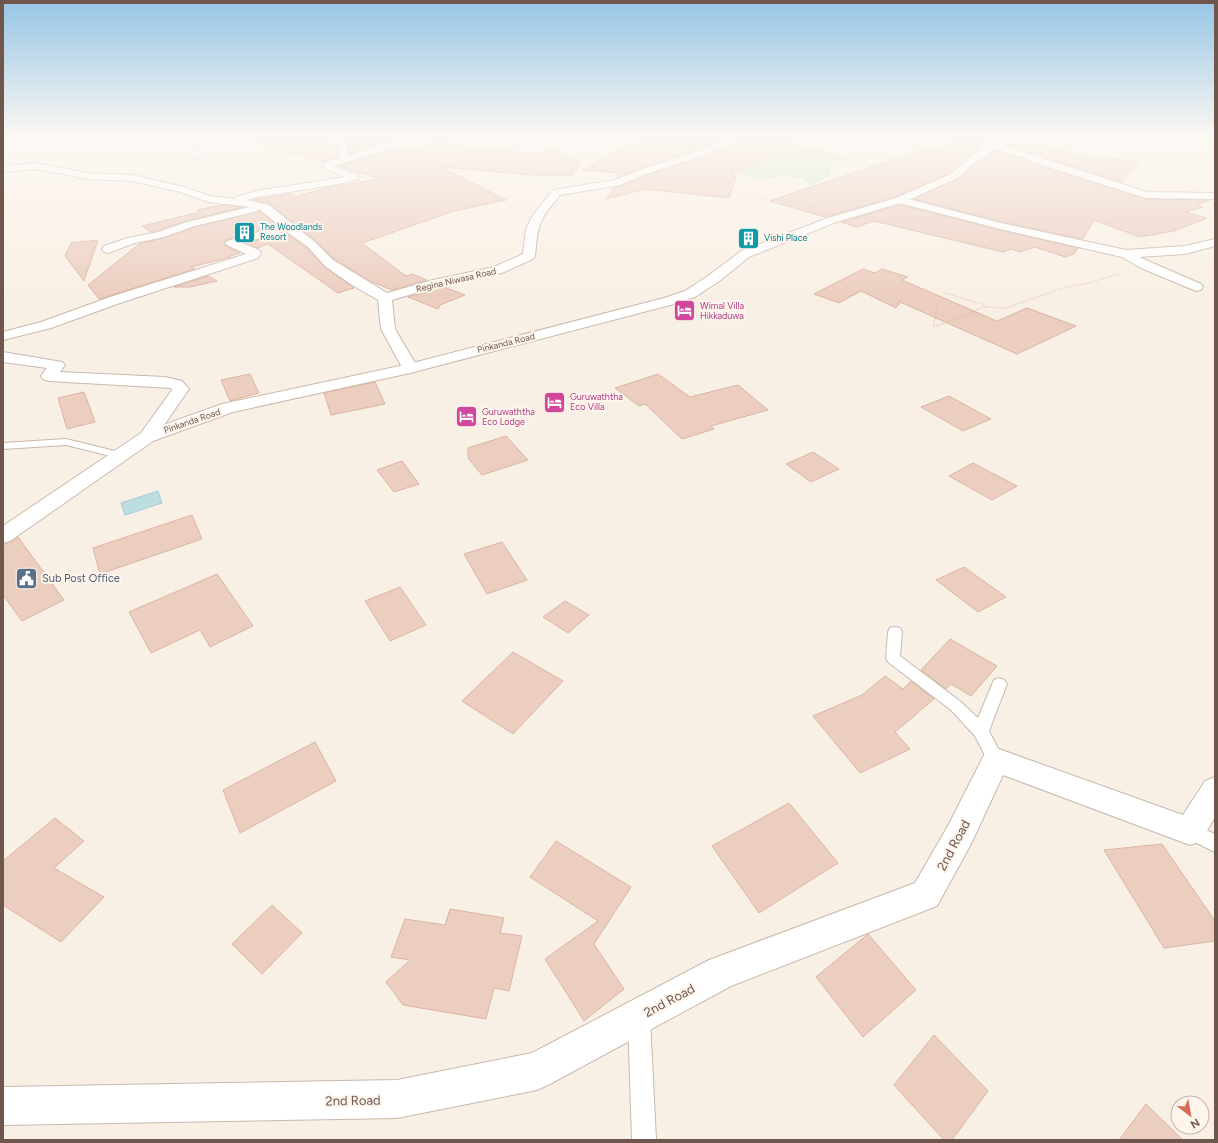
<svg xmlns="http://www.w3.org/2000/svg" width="1218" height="1143" viewBox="0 0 1218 1143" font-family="Figtree,sans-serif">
	<rect width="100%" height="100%" fill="#f9f0e5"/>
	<path fill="#d4e5c5" d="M783 145 821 149 847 157 844 161H836L829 168 831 176 810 185C804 174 774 175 764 181L736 174 754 165 752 163Z"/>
	<polygon fill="#bcdee1" stroke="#a3cdd1" points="158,491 162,503 125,515 121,503"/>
	<g fill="#eccec0" stroke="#dcb4a2">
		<polygon points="257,137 322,137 338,148 338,157 323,162 257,143"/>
		<polygon points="337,137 378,137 401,140 395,140 349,154 348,143"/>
		<polygon points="643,137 727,137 698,150 640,169 617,178 619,173 582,170"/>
		<polygon points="743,137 807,137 731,175 736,177 729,198 645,189 607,199 613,188 621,186 647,175 705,156"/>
		<polygon points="954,137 987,137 979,150 950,173 895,197 825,217 770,201 930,147 941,148"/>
		<polygon points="433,139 453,141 447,144 533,154 555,150 581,162 572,176 532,175 441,167 506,200 454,211 362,243 406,276 412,274 427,280 392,290 372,282 334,259 317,242 270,204 254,200 291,194 295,197 325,188 380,179 339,166 396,148 418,148"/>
		<polygon points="1026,141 1094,159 1103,157 1138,162 1122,182 1005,145"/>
		<polygon points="996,151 1022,158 1031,163 1146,199 1210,200 1197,205 1203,207 1185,212 1207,218 1174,231 1140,237 1094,220 1083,239 1001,222 914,199 958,179 974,165"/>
		<polygon points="223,205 242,207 187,221 151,232 142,226 200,212 197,210"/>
		<polygon points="900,205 1000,230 1078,248 1074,254 1065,257 1035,247 1020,252 1011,249 1003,252 874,221 857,227 841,222"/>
		<polygon points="260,211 277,225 226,240 224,243 226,246 240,253 230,256 231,257 191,267 195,269 99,299 88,285 139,244 164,238 195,227"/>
		<polygon points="286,233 307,248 324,267 354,288 338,293 268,244 257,248 247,243"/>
		<polygon points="98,240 84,281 65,256 71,243"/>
		<polygon points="863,269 875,273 882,269 908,277 902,280 997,321 1027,308 1076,326 1017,354 900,302 896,308 861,291 839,303 814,294"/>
		<polygon points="208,276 217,281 190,287 174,287"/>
		<polygon points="444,287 465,295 440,305 438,309 408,297"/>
		<polygon points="250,374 259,393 230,401 221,380"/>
		<polygon points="658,374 690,397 738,385 768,410 711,426 714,429 682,439 645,404 639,406 615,388"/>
		<polygon points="375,382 385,404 331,415 324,393"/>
		<polygon points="84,392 95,422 67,429 58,398"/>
		<polygon points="949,396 991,419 963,431 921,407"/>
		<polygon points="506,436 528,460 482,475 468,458 468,448"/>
		<polygon points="813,452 839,469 811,482 786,464"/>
		<polygon points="402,461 419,484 394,492 377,470"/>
		<polygon points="973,463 1017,486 992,500 949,476"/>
		<polygon points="192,515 202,539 100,574 93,548"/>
		<polygon points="18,537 64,600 22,621 3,595 3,544 11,542"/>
		<polygon points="502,542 527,580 487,594 464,554"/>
		<polygon points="964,567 1006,597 978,612 936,580"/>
		<polygon points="217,574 253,626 210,647 200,630 151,653 129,612"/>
		<polygon points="400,587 426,625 390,641 365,601"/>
		<polygon points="565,601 589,615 568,633 543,617"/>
		<polygon points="950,639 997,666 971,696 951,684 946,689 921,670"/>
		<polygon points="513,652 563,681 513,734 462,701"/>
		<polygon points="885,676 903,689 911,681 934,699 895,732 910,749 860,773 813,716 862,695"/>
		<polygon points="315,742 336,781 240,833 223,790"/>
		<polygon points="789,803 838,863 759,913 712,846"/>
		<polygon points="55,818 84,841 54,868 104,897 61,942 3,905 3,861"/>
		<polygon points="556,841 631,887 594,944 624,989 584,1021 545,959 598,921 530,877"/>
		<polygon points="1162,844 1215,921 1215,941 1164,948 1104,850"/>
		<polygon points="272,905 302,933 262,974 232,944"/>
		<polygon points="450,909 504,918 500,933 522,936 509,991 494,988 486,1019 403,1005 386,982 410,960 391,957 405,919 445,925"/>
		<polygon points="868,934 916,990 863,1037 816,977"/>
		<polygon points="934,1035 988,1091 952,1140 944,1140 894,1085"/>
		<polygon points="1146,1104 1183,1140 1119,1140"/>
	</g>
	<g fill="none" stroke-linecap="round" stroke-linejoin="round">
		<defs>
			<g id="lane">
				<polygon points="66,439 123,453 124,455 119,458 66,445 3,449 3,443"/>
				<polygon points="895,627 900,628 902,632 900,656 961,702 978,718 994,680 999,678 1004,680 1007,684 989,731 1004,760 1002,765 996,767 990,765 975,736 951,710 888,662 886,658 888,632 890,628"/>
				<polygon points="1190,823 1215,834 1215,852 1184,837 1181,831 1184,825"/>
				<polygon points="639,1007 647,1010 650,1018 656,1140 632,1140 628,1018 631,1010"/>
			</g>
			<g id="street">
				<polygon points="18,137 32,137 3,147 3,141"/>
				<polygon points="128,137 143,137 202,152 203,154 199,157 129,139"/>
				<path d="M323 137H334L347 144 348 156 395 141 413 142 423 137H434L417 147H396L334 166 358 175 360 177 358 179 344 183 258 197 247 200 269 205 316 243 333 260 387 293 433 280 494 267 523 254 526 229 533 215 553 190 615 180 640 170 699 151 731 137H742L705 155 646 174 620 185 560 195C539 220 538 223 535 256L533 259 502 273 436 287 392 300 395 329 418 368 416 371 410 373 404 371 381 329 378 300 352 285 325 266 308 247 286 231 242 243 259 250 261 253 258 258 120 303 51 328 3 340V332L41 322 110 297 246 254 227 245 225 243 227 241 280 226 259 209 258 211 195 226 164 237 135 243 108 253 104 252 102 249 104 246 128 238 158 232 187 222 250 207 209 202 177 191 132 181 88 179 36 169 3 172V166L36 163 88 173 132 175 184 187 210 196 235 199 236 197 256 191 345 177 325 169 323 167 324 163 340 158V147Z"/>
				<polygon points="1080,137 1215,137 1215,143 1084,139"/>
				<polygon points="995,143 1147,192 1215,193 1215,199 1146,198 1031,162 1023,157 992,148 991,146 992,144"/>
				<polygon points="900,197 1001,223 1126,250 1185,246 1215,239 1215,246 1185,254 1139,257 1201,284 1203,287 1201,290 1196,291 1141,268 1122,257 1000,229 896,202 895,200 896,198"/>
				<polygon points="3,352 62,362 65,365 60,372 165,377 182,381 189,389 153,441 147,442 141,441 138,437 172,390 171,388 49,381 43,379 41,376 47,368 3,362"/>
				<polygon points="996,748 1183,815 1205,781 1215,777 1215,817 1201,841 1190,845 1003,775 971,844 937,906 731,986 550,1084 537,1090 397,1118 3,1125 3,1087 397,1080 532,1053 709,960 915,883 949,824 986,751"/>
			</g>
			<polygon id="secondary" points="1000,137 1009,137 1002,145 973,164 957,178 904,202 836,222 749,257 718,282 695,297 674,304 410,373 233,412 153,441 10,541 3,543 3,526 141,433 222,404 409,364 664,298 685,291 708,276 741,251 828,218 896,198 951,174 967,160"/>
		</defs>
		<use href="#lane" stroke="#c9b8ac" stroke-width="2"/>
		<use href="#street" stroke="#c9b8ac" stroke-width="2"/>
		<use href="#secondary" stroke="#ceb9ad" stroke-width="2"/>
		<g stroke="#d0b2a3" stroke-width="1" stroke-dasharray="0.5 1.5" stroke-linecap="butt">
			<polyline points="831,137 862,142"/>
			<polyline points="637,141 670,145"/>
			<polyline points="830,151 861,143 871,137"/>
			<polyline points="665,183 679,185 688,182 702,182 773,201 785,200 818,207"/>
		</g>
		<g stroke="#d0b2a3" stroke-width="1.5" stroke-dasharray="0.5 1.5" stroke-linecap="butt">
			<polyline points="945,293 982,304 984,307 955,319"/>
			<polyline points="984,307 1006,308 1063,288 1088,283 1122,273"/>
			<polyline points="935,319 937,307"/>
		</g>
		<polyline stroke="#d0b2a3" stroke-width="2" stroke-dasharray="0.5 2" stroke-linecap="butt" points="935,318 933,327 958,318"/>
		<use href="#lane" fill="#fff" fill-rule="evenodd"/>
		<use href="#street" fill="#fff" fill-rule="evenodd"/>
		<use href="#secondary" fill="#fff" fill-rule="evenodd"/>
		<polyline stroke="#b2a5c1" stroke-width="1.5" stroke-dasharray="2.5 1.5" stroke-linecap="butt" points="1144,137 1215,139"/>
	</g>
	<linearGradient id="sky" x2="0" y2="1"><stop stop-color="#96c5e5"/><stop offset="0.46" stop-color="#fcf8f3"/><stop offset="1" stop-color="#fcf8f3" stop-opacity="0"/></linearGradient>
	<rect width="1218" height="297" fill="url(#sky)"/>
	<defs>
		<symbol id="building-square" viewBox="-11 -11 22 22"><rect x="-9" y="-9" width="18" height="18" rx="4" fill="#0f9aa8" stroke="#fdf4eb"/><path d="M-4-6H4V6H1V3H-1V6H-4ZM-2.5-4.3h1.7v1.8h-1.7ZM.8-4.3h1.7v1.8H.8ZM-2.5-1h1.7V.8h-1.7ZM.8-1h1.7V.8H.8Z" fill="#fff"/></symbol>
		<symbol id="hotel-square" viewBox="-11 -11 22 22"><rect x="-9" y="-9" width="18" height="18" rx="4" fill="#d1479c" stroke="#fdf4eb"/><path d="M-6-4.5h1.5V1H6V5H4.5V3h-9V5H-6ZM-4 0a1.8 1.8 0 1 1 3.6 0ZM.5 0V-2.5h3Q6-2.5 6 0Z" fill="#fff"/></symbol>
		<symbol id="civic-square" viewBox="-11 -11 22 22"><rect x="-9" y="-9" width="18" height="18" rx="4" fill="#5c6f8a" stroke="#fdf4eb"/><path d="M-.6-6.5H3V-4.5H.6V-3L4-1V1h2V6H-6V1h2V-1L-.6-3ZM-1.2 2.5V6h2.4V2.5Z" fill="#fff"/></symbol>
	</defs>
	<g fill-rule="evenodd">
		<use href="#building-square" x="232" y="220" width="25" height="25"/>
		<use href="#building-square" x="736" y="226" width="25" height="25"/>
		<use href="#hotel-square" x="672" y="298" width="25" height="25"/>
		<use href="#hotel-square" x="542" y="390" width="25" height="25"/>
		<use href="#hotel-square" x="454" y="404" width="25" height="25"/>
		<use href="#civic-square" x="14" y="566" width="25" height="25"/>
	</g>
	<g text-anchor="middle" stroke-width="4" stroke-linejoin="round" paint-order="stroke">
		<g font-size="9" fill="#0d838f" stroke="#fdf4eb" text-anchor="start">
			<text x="260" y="230">The Woodlands<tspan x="260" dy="10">Resort</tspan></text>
			<text x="764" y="241">Vishi Place</text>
		</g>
		<g font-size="9" fill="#6f574d" stroke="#fdf4eb">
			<text transform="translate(456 280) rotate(-13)" y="3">Regina Niwasa Road</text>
			<text transform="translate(506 343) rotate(-14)" y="3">Pinkanda Road</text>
			<text transform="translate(192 421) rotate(-19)" y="3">Pinkanda Road</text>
		</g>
		<g font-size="9" fill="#b23c85" stroke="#fdf4eb" text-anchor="start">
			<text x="700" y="309">Wimal Villa<tspan x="700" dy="10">Hikkaduwa</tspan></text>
			<text x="570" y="400">Guruwaththa<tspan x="570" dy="10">Eco Villa</tspan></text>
			<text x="482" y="415">Guruwaththa<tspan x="482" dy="10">Eco Lodge</tspan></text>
		</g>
		<g font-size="11" fill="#4e5e75" stroke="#fdf4eb" text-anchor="start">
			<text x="42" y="582">Sub Post Office</text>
		</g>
		<g font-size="13" fill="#6f574d" stroke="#fdf4eb">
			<text transform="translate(953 845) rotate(-62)" y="5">2nd Road</text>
			<text transform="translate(669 1000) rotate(-28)" y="5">2nd Road</text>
			<text transform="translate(353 1100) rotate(-1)" y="5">2nd Road</text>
		</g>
	</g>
	<rect width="1218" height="1143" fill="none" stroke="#6f574d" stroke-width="8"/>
	<g transform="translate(1190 1115) rotate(149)"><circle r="19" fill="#fdf4eb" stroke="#c4b5ac"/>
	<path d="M0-3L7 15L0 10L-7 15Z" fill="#d66b57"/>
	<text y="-6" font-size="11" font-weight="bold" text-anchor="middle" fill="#6f574d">N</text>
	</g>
</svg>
